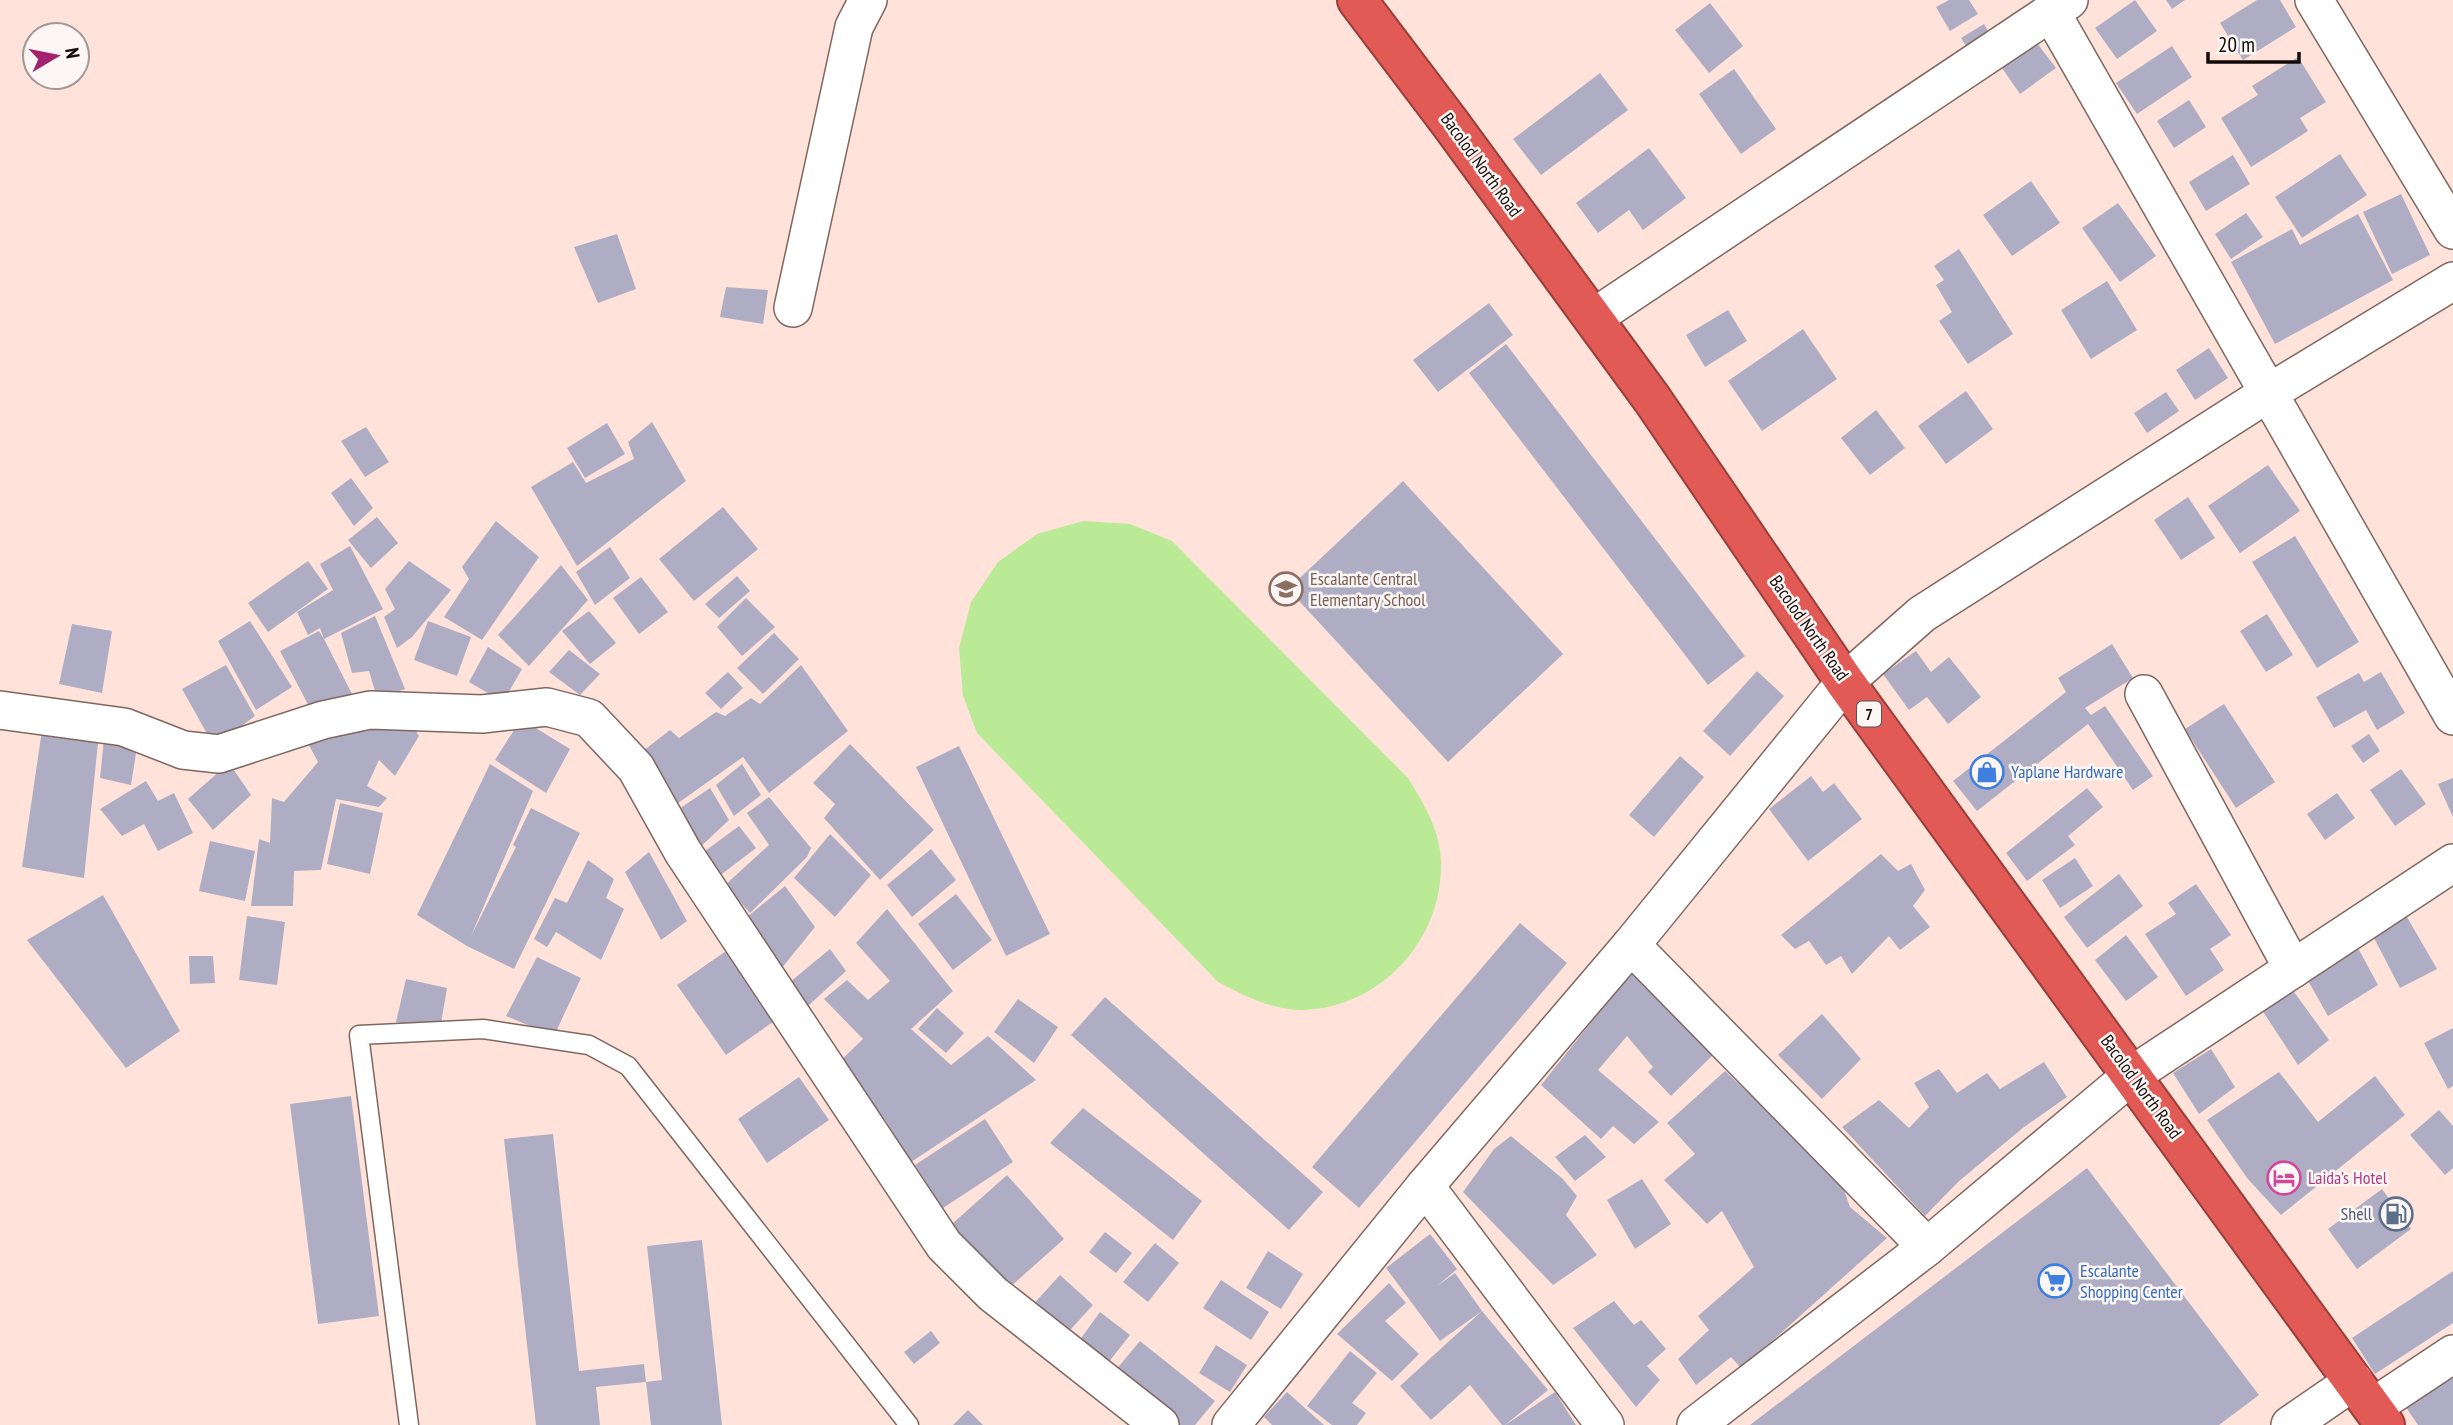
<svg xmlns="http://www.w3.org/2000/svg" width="2453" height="1425" viewBox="0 0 2453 1425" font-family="'PT Sans Narrow',sans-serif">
	<rect width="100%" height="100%" fill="#ffe3da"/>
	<path fill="#bbea97" d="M1083 521 1130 524 1172 541 1408 778C1424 804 1440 830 1441 862 1443 939 1381 1008 1303 1010 1272 1010 1245 996 1218 982L977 733 963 696 959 648 971 602 998 562 1037 534Z"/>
	<g fill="#afadc4">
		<polygon points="1949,0 1969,0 1978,14 1950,31 1936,7"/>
		<polygon points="2135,0 2157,31 2117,59 2095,28"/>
		<polygon points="2166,0 2185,0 2172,9"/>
		<polygon points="2257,0 2280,0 2296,27 2243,60 2220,23"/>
		<polygon points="1710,3 1743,46 1709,73 1675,30"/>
		<polygon points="1984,24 1990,35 1968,49 1961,38"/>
		<polygon points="2037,43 2056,68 2020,94 2002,68"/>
		<polygon points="2172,46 2192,77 2137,114 2116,83"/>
		<polygon points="2298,57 2326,102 2300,118 2308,131 2251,167 2221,118 2258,95 2252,86"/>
		<polygon points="1734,69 1776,129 1741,154 1699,94"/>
		<polygon points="1600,73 1628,110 1541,175 1513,139"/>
		<polygon points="2189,100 2206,127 2174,148 2157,121"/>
		<polygon points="1649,148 1686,198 1643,230 1629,210 1598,233 1576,203"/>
		<polygon points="2340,154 2367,195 2302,238 2275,197"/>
		<polygon points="2233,155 2250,184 2206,211 2189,182"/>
		<polygon points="2031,181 2060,223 2012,256 1983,215"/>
		<polygon points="2401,194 2430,255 2392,274 2363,212"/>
		<polygon points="2118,203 2156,256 2120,282 2082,228"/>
		<polygon points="2246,213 2263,237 2231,259 2215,234"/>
		<polygon points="2358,214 2393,280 2275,344 2231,262 2292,229 2300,245"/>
		<polygon points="617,234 636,289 598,303 574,247"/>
		<polygon points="1959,249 2013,334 1968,364 1939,321 1952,312 1936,285 1944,280 1934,266"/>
		<polygon points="2107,281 2137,330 2091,359 2061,310"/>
		<polygon points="726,287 768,290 763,324 720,317"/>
		<polygon points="1489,303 1513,335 1438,392 1413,360"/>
		<polygon points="1728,310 1747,341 1705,367 1686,335"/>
		<polygon points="1803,329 1837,379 1762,431 1728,381"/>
		<polygon points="1506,344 1745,656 1708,685 1469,373"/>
		<polygon points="2209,348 2228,378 2195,400 2176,370"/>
		<polygon points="1966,391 1993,429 1946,464 1918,426"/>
		<polygon points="2166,392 2179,411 2147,433 2134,413"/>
		<polygon points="1876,410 1905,448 1870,475 1841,438"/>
		<polygon points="652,422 686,481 577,566 531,487 573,462 586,483 634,459 628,442"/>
		<polygon points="607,423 625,454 585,478 567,448"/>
		<polygon points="366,427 389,462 365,477 341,441"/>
		<polygon points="2268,465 2300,511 2240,553 2208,506"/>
		<polygon points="351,478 373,508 354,526 331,493"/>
		<polygon points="1403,481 1563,654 1448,762 1288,589"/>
		<polygon points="2188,497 2215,538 2181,560 2154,520"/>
		<polygon points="723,507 758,549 694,601 659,559"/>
		<polygon points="377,517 398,543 371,568 348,540"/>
		<polygon points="496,521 539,557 482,640 444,617 469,579 462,567"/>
		<polygon points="2295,536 2359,642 2317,668 2252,562"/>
		<polygon points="350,546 383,609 324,639 352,694 313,714 280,651 319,631 324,639 320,628 308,635 297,612 333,590 320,564"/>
		<polygon points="610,547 630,578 595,605 576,572"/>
		<polygon points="308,561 328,589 268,632 248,603"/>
		<polygon points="409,561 451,590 412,637 397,648 384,617 395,609 385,589"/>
		<polygon points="561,565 588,600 529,666 498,635"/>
		<polygon points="737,576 750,591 719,618 705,604"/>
		<polygon points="641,577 668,612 639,634 613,598"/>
		<polygon points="746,598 775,627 742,656 717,627"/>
		<polygon points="589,611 616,643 590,664 562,631"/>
		<polygon points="2267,614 2293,655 2266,672 2240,631"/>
		<polygon points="375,616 405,689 377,698 369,671 352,673 341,633"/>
		<polygon points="250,621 292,687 256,710 218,641"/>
		<polygon points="428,621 471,637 457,676 414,660"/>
		<polygon points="72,624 112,631 102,693 59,684"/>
		<polygon points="774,633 799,659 763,694 737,668"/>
		<polygon points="2112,644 2133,678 2085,708 2091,715 2105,706 2153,776 2133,790 2088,724 1977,811 1953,781 2066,692 2058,678"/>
		<polygon points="488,647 522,669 503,702 469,682"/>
		<polygon points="569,650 600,674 580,695 549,672"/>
		<polygon points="1916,651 1931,672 1949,657 1981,697 1948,724 1927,697 1909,710 1883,674"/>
		<polygon points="226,665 255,716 214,746 182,689"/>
		<polygon points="801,665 848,731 769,793 743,757 671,808 639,754 670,730 679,738 716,712 725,716 751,698 760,704"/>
		<polygon points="1757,671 1784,696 1730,756 1703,731"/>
		<polygon points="728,672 743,688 721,709 705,693"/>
		<polygon points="2381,672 2405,713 2377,730 2366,710 2334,728 2316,697 2359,673 2364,682"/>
		<polygon points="2224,704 2275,782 2236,808 2185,729"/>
		<polygon points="521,719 570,749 546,793 495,760"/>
		<polygon points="410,721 419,736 395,776 379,760 367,786 387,798 379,807 336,799 321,870 294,871 293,906 251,906 259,839 270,843 272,798 284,802 318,762 304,736"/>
		<polygon points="43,723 99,733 84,878 22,867"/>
		<polygon points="2369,734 2380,751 2363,763 2351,746"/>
		<polygon points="104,739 137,747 131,785 100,778"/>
		<polygon points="850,744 934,830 880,880 824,818 835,804 813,783"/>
		<polygon points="959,746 1050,934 1006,956 916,767"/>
		<polygon points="1680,756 1704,777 1654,837 1629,815"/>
		<polygon points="229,763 251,795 213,830 188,799"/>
		<polygon points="490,764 533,791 471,936 516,847 513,845 531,808 580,833 514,969 467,946 417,915"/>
		<polygon points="742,764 761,795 734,816 716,785"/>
		<polygon points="2401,769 2426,804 2395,826 2370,790"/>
		<polygon points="1811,776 1823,792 1834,783 1862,819 1808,861 1769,809"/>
		<polygon points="2453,778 2453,817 2438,784"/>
		<polygon points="146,781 158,801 174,793 193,833 158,851 144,824 122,836 100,809"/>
		<polygon points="710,788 729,820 697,850 673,813"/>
		<polygon points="2087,788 2103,807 2068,836 2075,845 2027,881 2006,853"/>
		<polygon points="2337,793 2355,818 2325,840 2307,814"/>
		<polygon points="769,797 811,848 807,857 750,913 725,885 769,845 747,813"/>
		<polygon points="340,803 383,813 370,874 327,864"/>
		<polygon points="739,826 756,848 718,877 701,854"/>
		<polygon points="830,834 871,875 835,917 794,878"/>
		<polygon points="210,841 255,851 245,901 199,891"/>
		<polygon points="931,849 956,880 912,917 887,885"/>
		<polygon points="649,852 687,921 661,940 625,872"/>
		<polygon points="1881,854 1898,871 1911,864 1925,890 1913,906 1930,927 1900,950 1889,936 1852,974 1841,956 1826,965 1809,941 1795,949 1781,935"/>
		<polygon points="2075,858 2093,886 2060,908 2042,880"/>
		<polygon points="588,860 614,879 606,898 624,909 601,960 556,932 547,947 534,939 555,898 567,903"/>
		<polygon points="2119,874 2143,906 2087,948 2064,917"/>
		<polygon points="2196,884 2231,935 2210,949 2224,970 2186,996 2145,934 2176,914 2168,903"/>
		<polygon points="785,886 815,927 781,969 742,921"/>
		<polygon points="956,894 992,940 953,970 918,924"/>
		<polygon points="103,895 180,1031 126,1068 27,940"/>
		<polygon points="887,909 953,991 911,1029 951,1065 988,1036 1036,1080 911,1162 886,1121 839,1062 863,1039 824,999 847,980 868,1000 890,981 856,943"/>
		<polygon points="247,916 285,922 277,985 239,980"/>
		<polygon points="2407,917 2437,969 2400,988 2372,934"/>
		<polygon points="1520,923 1567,963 1359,1208 1312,1167"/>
		<polygon points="2126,935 2158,977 2126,1001 2095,960"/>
		<polygon points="2358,948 2378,985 2328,1016 2307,979"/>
		<polygon points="729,949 777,1019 726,1055 677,985"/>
		<polygon points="830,949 846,971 808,1006 790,982"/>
		<polygon points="189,956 213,956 215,983 190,984"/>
		<polygon points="537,957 581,978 554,1036 506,1016"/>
		<polygon points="1633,970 1695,1031 1713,1055 1671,1096 1648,1072 1653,1067 1627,1036 1598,1070 1659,1122 1634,1144 1613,1126 1601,1139 1541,1085"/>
		<polygon points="406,979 447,988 440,1029 396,1022"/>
		<polygon points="2289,985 2329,1040 2298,1065 2258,1004"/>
		<polygon points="1105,997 1323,1192 1289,1230 1071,1035"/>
		<polygon points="1018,999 1058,1027 1034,1063 994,1032"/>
		<polygon points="937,1008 964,1033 946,1053 918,1029"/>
		<polygon points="1822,1014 1861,1059 1822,1099 1778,1055"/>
		<polygon points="2453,1028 2453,1086 2448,1089 2424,1043"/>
		<polygon points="2211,1049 2235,1087 2199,1114 2173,1073"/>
		<polygon points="2044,1062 2067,1097 2024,1127 1958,1182 1925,1216 1842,1127 1879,1100 1909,1128 1929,1107 1914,1083 1939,1069 1957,1093 1987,1073 2000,1089"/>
		<polygon points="1725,1071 1803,1144 1844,1190 1850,1207 1887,1238 1772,1341 1740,1367 1731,1357 1696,1385 1678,1359 1709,1330 1698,1316 1754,1267 1722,1211 1707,1224 1664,1180 1695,1154 1667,1123"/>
		<polygon points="2279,1072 2318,1122 2375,1076 2405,1115 2281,1215 2247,1178 2207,1120"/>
		<polygon points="799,1077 829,1120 767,1163 738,1119"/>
		<polygon points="351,1096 379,1316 318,1324 290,1104"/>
		<polygon points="1083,1108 1202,1201 1173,1240 1050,1143"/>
		<polygon points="2439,1110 2453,1126 2453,1168 2445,1175 2410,1135"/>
		<polygon points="985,1119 1013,1162 943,1208 915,1165"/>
		<polygon points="553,1134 579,1371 644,1364 646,1382 596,1387 600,1425 536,1425 504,1139"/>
		<polygon points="1585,1135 1606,1157 1575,1181 1555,1157"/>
		<polygon points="1511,1136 1563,1179 1577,1196 1566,1215 1597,1255 1553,1285 1463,1192 1494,1149"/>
		<polygon points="2087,1168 2259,1395 2219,1425 1750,1425"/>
		<polygon points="1007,1175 1064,1239 1010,1287 952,1224"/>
		<polygon points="1642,1179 1671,1224 1635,1249 1607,1200"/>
		<polygon points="2382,1189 2411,1229 2357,1269 2328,1229"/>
		<polygon points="1105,1232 1132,1253 1116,1273 1089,1252"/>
		<polygon points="1430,1234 1457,1269 1437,1286 1455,1273 1482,1311 1548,1390 1505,1425 1502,1425 1470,1385 1431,1420 1400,1386 1482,1311 1440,1341 1386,1268"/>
		<polygon points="702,1240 722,1425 651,1425 646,1382 662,1380 647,1246"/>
		<polygon points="1155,1243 1179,1263 1148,1302 1123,1282"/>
		<polygon points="1268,1251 1303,1274 1281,1309 1246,1288"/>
		<polygon points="2453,1271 2453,1323 2375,1374 2352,1338"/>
		<polygon points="1060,1275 1093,1305 1061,1340 1028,1310"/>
		<polygon points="1221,1280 1269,1312 1251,1340 1203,1308"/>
		<polygon points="1389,1283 1406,1303 1385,1321 1419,1354 1392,1381 1337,1334"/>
		<polygon points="1614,1301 1634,1325 1641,1320 1666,1349 1647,1366 1660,1380 1636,1407 1573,1328"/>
		<polygon points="1100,1312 1130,1335 1108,1363 1079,1341"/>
		<polygon points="931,1331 940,1343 914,1364 904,1352"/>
		<polygon points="1140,1341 1215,1401 1195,1425 1169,1425 1110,1377"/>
		<polygon points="1216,1345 1247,1365 1230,1392 1199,1373"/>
		<polygon points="1350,1351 1377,1373 1352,1403 1366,1413 1357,1425 1332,1425 1307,1406"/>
		<polygon points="2453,1364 2453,1425 2418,1425 2401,1400"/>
		<polygon points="1287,1392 1324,1425 1272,1425 1264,1417"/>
		<polygon points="1555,1392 1576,1425 1505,1425"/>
		<polygon points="968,1410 983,1425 953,1425"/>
	</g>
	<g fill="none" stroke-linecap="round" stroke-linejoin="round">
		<defs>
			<polyline id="lane" points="409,1425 359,1035 483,1029 589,1045 628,1066 909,1425"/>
			<g id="street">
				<polyline points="2314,0 2453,230"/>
				<polyline points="2052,14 2453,716"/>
				<polyline points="793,308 854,27 868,0"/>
				<polyline points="1593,318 2069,0"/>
				<polyline points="2144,694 2293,969"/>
				<polyline points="0,710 124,727 183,750 219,754 323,720 370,710 482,714 547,707 589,718 636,768 683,852 944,1245 993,1294 1160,1425"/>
				<polyline points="1631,945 1927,1247"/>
				<polyline points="1425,1186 1605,1425"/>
				<polyline points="2373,1407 2453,1354"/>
				<polyline points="1231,1425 1425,1186 1631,945 1845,682 1922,614 2270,392 2453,281"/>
				<polyline points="1696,1425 1927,1247 2132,1075 2453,863"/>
				<polyline points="2290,1425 2354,1381"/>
			</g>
			<polyline id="highway" points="1357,0 1450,123 1652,399 1845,682 2385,1425"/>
		</defs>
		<use href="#lane" stroke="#7f675f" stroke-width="21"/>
		<use href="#street" stroke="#7f675f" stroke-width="40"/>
		<use href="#highway" stroke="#993e3a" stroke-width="42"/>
		<use href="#lane" stroke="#fff" stroke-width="18"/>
		<use href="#street" stroke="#fff" stroke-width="37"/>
		<use href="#highway" stroke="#e15a55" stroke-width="38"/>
	</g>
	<defs>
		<symbol id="school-ring" viewBox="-11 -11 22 22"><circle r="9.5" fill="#fcf6f4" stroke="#8d6e63" stroke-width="1.5"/><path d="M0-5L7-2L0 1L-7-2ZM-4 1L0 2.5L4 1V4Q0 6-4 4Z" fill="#8d6e63"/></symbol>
		<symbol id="shop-ring" viewBox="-11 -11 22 22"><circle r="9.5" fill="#fcf6f4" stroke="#3f7fe0" stroke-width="1.5"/><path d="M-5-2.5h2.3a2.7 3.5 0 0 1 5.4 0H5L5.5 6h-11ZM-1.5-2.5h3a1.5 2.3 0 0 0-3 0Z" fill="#3f7fe0"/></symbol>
		<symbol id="hotel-ring" viewBox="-11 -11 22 22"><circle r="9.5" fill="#fcf6f4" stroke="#d1479c" stroke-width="1.5"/><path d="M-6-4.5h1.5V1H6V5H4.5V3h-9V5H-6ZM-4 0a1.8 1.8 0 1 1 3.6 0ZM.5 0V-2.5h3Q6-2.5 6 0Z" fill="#d1479c"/></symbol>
		<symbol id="fuel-ring" viewBox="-11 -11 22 22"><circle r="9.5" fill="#fcf6f4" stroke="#5c6f8a" stroke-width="1.5"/><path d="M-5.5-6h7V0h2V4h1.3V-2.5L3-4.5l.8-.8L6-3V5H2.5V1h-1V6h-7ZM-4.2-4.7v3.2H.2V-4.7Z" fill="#5c6f8a"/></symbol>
		<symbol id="supermarket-ring" viewBox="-11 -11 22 22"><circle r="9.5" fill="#fcf6f4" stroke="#3f7fe0" stroke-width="1.5"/><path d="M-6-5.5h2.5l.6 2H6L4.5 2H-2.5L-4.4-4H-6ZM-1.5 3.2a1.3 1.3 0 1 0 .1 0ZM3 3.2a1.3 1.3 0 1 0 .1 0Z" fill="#3f7fe0"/></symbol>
	</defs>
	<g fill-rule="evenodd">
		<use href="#school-ring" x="1267" y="570" width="38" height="38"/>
		<use href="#shop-ring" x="1968" y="753" width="38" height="38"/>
		<use href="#hotel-ring" x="2265" y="1159" width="38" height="38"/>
		<use href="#fuel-ring" x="2377" y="1195" width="38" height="38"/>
		<use href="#supermarket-ring" x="2036" y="1262" width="38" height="38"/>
	</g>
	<g text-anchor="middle" stroke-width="5" stroke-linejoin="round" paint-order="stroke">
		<rect fill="#fcf6f4" stroke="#59524f" stroke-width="2" x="1857" y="701.5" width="24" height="25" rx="5"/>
		<g font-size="16" font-weight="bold" fill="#130b08">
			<text x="1869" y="720">7</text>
		</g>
		<g font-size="18" fill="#130b08" stroke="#fcf6f4">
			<text transform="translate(1481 165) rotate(54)" y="6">Bacolod North Road</text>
			<text transform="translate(1809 628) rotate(55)" y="6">Bacolod North Road</text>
			<text transform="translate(2141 1087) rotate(54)" y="6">Bacolod North Road</text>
		</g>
		<g font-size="18" fill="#785e54" stroke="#fcf6f4" text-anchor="start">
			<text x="1310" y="585">Escalante Central<tspan x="1310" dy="21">Elementary School</tspan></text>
		</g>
		<g font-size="18" fill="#366cbe" stroke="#fcf6f4" text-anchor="start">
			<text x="2011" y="778">Yaplane Hardware</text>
			<text x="2080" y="1277">Escalante<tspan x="2080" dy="21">Shopping Center</tspan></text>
		</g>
		<g font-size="18" fill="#b23c85" stroke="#fcf6f4" text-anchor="start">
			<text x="2308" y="1184">Laida’s Hotel</text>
		</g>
		<g font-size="18" fill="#4e5e75" stroke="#fcf6f4" text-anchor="end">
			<text x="2372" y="1220">Shell</text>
		</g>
	</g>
	<g transform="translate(56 56) rotate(80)"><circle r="33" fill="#fcf6f4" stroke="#9f9896" stroke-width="2"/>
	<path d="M0-5L12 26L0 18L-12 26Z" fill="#a4216e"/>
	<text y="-10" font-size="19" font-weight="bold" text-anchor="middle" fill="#130b08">N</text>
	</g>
	<path d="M2208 52v10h91v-10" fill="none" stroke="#130b08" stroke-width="3.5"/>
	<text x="2218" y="52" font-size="21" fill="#130b08" stroke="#fcf6f4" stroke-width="5" paint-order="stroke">20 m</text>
</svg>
